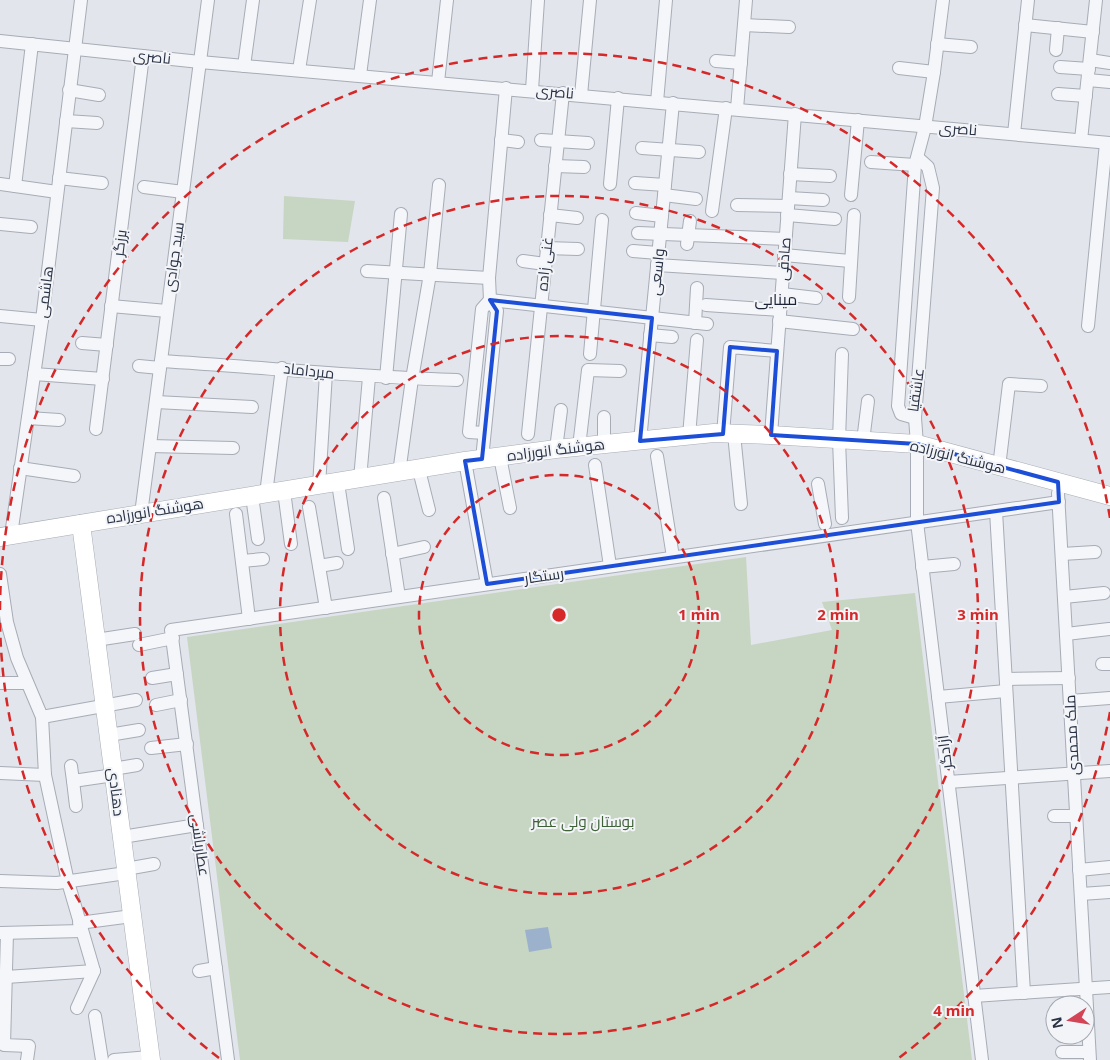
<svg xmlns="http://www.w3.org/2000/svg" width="1110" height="1060" viewBox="0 0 1110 1060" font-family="'Noto Sans',Cairo,sans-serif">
	<rect width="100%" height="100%" fill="#e2e5eb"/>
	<g fill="#c7d5c3">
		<polygon points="284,196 355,201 348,242 283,239"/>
		<polygon points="746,557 751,645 832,630 822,602 915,593 972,1060 240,1060 187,637"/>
	</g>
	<polygon fill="#9cb2cc" points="548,927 552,948 529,952 525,930"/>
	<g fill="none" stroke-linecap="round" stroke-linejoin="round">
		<defs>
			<g id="street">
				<polyline points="744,25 789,27"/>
				<polyline points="1025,25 1093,32"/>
				<polyline points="0,41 200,62 1110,143"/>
				<polyline points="937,44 971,47"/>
				<polyline points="1056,50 1058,28"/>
				<polyline points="1090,60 1110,63"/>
				<polyline points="716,61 741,63"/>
				<polyline points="244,66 253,0"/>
				<polyline points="1060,67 1089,69"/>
				<polyline points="899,68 934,72"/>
				<polyline points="299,70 310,0"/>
				<polyline points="360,75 370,0"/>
				<polyline points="1088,80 1110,82"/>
				<polyline points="438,82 447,0"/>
				<polyline points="69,90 99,95"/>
				<polyline points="532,90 538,0"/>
				<polyline points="1058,94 1086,96"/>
				<polyline points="581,95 590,0"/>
				<polyline points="657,102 666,0"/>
				<polyline points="737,109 746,0"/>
				<polyline points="66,121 97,123"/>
				<polyline points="1014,134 1028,0"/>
				<polyline points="501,140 518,142"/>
				<polyline points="541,140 588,143"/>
				<polyline points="1081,140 1096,0"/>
				<polyline points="642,148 699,152"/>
				<polyline points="918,158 928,167 933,188 915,418 917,444 917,522 982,1060"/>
				<polyline points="871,162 915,165"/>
				<polyline points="555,166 584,167"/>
				<polyline points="790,174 830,176"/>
				<polyline points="59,178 102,183"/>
				<polyline points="635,183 665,185"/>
				<polyline points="0,184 57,192"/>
				<polyline points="610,184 618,98"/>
				<polyline points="15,186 32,44"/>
				<polyline points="144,187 183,192"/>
				<polyline points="664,195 696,199"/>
				<polyline points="851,195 858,120"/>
				<polyline points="789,198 823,200"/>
				<polyline points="737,205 788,206"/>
				<polyline points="712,211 726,108"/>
				<polyline points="636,213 662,216"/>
				<polyline points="550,215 577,218"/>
				<polyline points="787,215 835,219"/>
				<polyline points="0,224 31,227"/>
				<polyline points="638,233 786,239"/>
				<polyline points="687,244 690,221"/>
				<polyline points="546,248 578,249"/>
				<polyline points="633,251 658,253"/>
				<polyline points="784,255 850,261"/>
				<polyline points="523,261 545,264"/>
				<polyline points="657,265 783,273"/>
				<polyline points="367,271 489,278"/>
				<polyline points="782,294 816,298"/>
				<polyline points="849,297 854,215"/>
				<polyline points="706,305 780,310"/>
				<polyline points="111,306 167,311"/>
				<polyline points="0,316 42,320"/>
				<polyline points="779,321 853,329"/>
				<polyline points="695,323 697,288"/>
				<polyline points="1088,326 1106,143"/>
				<polyline points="650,335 672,337"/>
				<polyline points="82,343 107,345"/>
				<polyline points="590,354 602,220"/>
				<polyline points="0,359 9,359"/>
				<path d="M161 361C260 367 358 377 457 380"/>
				<polyline points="139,366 160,368"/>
				<polyline points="34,374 103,379"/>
				<polyline points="386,378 401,214"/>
				<polyline points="156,402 252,407"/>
				<polyline points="28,418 59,420"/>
				<polyline points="915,418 901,414 898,406 915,165 925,127 934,72 943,0"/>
				<polyline points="96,429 143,56"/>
				<polyline points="484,433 469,432 482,309 490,300 707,324"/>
				<polyline points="528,434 563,93"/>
				<polyline points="723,434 730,347 777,351"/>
				<polyline points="734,434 741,504"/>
				<polyline points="771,435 795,114"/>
				<polyline points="689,436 697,340"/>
				<polyline points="640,441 673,103"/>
				<polyline points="863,441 868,401"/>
				<polyline points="604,444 604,417"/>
				<polyline points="150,446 233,448"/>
				<polyline points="579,447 588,370 620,371"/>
				<polyline points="556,449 561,410"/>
				<polyline points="657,456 673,557"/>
				<polyline points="500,457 510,508"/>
				<polyline points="482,459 497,311 490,300 489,278 506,88"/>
				<polyline points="465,461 487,584"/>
				<polyline points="595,465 610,566"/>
				<polyline points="999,467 1009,384 1041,386"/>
				<polyline points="20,468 74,476"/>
				<polyline points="419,470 429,510"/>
				<polyline points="399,473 412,379 430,274 439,185"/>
				<polyline points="360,479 369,377"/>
				<polyline points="338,483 348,549"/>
				<polyline points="818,484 825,524"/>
				<polyline points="319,486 326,373"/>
				<polyline points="284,491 291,544"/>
				<polyline points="1058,493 1090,1060"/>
				<polyline points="266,494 282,368"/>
				<polyline points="252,496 258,539"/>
				<polyline points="384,498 399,597"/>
				<polyline points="309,507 326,608"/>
				<polyline points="996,511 1024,993"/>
				<polyline points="141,514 208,0"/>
				<polyline points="236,514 249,619"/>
				<polyline points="842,518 839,440 842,354"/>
				<polyline points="11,535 42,320 81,0"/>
				<polyline points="392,554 424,547"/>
				<polyline points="1062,554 1095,552"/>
				<polyline points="242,561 263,559"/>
				<polyline points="319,566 337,563"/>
				<polyline points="922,567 954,564"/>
				<polyline points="0,574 7,622 17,658 42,717 45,775 68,882 94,971 77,1008"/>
				<polyline points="1064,597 1104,593"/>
				<polyline points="1066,634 1109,629"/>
				<polyline points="96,640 135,634"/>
				<polyline points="139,645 173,638"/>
				<polyline points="1102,664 1110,664"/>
				<polyline points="152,678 177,674"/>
				<polyline points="1006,679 1069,678"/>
				<polyline points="0,683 27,683"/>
				<polyline points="938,697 1006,691"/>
				<polyline points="1070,701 1110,698"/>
				<polyline points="156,705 181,700"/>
				<polyline points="42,717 136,700"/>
				<polyline points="109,735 139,730"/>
				<polyline points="151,748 187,744"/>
				<polyline points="71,766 73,781 114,775"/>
				<polyline points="113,769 137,765"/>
				<polyline points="0,773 45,775"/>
				<polyline points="73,781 76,806"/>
				<polyline points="948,782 1110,771"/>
				<polyline points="1054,816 1076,816"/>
				<polyline points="122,837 197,825"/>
				<polyline points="126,869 154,864"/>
				<polyline points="1079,870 1110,867"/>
				<polyline points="0,881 57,883 126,873"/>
				<polyline points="1081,894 1110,892"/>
				<polyline points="79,923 132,916"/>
				<polyline points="0,933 82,931"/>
				<polyline points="7,933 4,1045 29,1046 27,1060"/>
				<polyline points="199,971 216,968"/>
				<polyline points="6,977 94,971"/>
				<polyline points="974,996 1110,987"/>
				<polyline points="95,1016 102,1060"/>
				<polyline points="1062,1036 1066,1035"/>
				<polyline points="1062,1052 1089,1052"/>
				<polyline points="114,1060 150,1057"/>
				<polyline points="228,1060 171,630 1059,502"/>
			</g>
			<g id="secondary">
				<polyline points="81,524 151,1060"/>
				<polyline points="0,537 465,461 556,449 714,433 771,435 917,444 1110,496"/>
			</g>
		</defs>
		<use href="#street" stroke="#a7acb6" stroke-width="14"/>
		<use href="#secondary" stroke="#a7acb6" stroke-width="19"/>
		<use href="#street" stroke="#f5f6f9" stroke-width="12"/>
		<use href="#secondary" stroke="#fff" stroke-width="18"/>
	</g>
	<path fill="none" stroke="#1d4ed8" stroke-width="4" stroke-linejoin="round" d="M490 300 652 318 640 441 723 434 730 347 777 351 771 435 917 444 1058 482 1059 502 487 584 465 461 482 459 497 311Z"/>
	<g fill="none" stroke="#d62828" stroke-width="2.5" stroke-dasharray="9 6">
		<circle cx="559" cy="615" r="140"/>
		<circle cx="559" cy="615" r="279"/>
		<circle cx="559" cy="615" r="419"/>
		<path d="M1110 712A559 559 0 0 1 899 1058M219 1058A559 559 0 0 1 0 620M0 610A559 559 0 0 1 1110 518"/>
	</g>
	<g text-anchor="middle" stroke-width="4" stroke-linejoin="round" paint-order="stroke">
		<g font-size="15" fill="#293244" stroke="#f2f4f8">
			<text transform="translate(152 57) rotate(6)" y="5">ناصری</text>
			<text transform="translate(555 92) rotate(5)" y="5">ناصری</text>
			<text transform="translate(958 129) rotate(4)" y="5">ناصری</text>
			<text transform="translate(120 243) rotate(-83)" y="5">برزگر</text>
			<text transform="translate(174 257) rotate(-82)" y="5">سید جوادی</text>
			<text transform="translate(784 259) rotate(-86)" y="5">صادقی</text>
			<text transform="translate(545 264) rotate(-84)" y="5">غنی زاده</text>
			<text transform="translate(657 272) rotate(-84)" y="5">واسعی</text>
			<text transform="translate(45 292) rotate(-83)" y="5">هاشمی</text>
			<text transform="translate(309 371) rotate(6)" y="5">میرداماد</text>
			<text transform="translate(916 390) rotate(-82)" y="5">عاشقیا</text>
			<text transform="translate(556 450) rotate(-7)" y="5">هوشنگ انورزاده</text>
			<text transform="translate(958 457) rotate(14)" y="5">هوشنگ انورزاده</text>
			<text transform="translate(155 511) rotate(-9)" y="5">هوشنگ انورزاده</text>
			<text transform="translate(544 576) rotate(-8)" y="5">رستگار</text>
			<text transform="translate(1072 735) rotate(-93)" y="5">ملک محمدی</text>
			<text transform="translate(945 752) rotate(-97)" y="5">آزادگر</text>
			<text transform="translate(116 792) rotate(83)" y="5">دهنادی</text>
			<text transform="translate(200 845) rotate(82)" y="5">عطارباشی</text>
		</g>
		<g font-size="15" fill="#3d6036" stroke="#f2f4f8">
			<text x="583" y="827">بوستان ولی عصر</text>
		</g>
		<g font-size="16" fill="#1b2335" stroke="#f2f4f8">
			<text x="776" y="305">مینایی</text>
		</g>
	</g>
	<circle cx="559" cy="615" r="8" fill="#d62828" stroke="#f2f4f8" stroke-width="2.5"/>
	<g font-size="15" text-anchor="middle" font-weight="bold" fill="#d62828" stroke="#f2f4f8" stroke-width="4" stroke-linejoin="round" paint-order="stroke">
		<text x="699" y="620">1 min</text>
		<text x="838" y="620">2 min</text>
		<text x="978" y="620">3 min</text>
		<text x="954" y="1016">4 min</text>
	</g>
	<g transform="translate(1070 1020) rotate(258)"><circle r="24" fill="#f2f4f8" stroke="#a2a6b0"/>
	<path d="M0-4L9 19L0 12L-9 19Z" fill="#d34457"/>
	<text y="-8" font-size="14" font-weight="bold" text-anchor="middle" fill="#293244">N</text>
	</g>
</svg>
